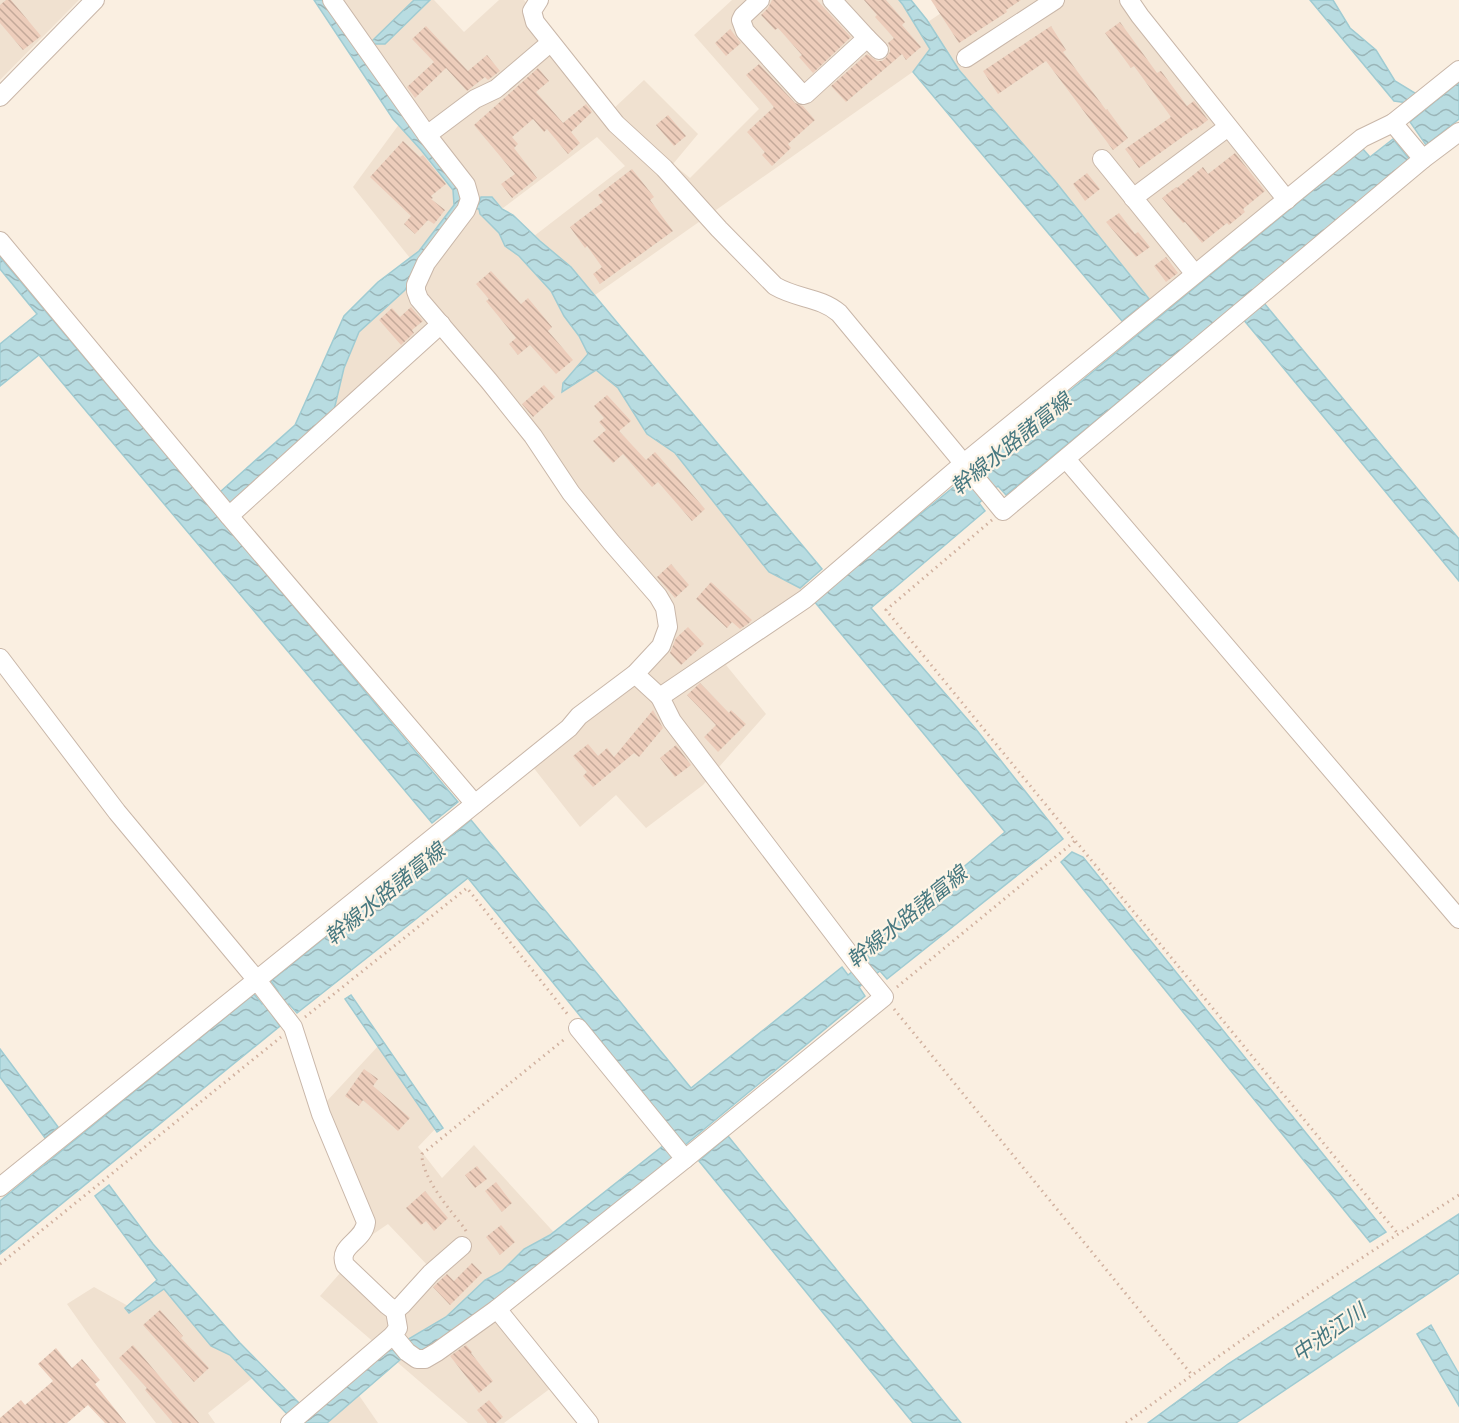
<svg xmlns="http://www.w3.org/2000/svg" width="1459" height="1423" viewBox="0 0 1459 1423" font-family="Barlow,'Noto Sans JP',sans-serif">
	<defs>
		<pattern id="water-waves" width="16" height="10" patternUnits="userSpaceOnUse" patternTransform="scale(1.5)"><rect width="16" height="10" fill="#b8dce1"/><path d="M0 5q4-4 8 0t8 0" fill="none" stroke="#9ab5b8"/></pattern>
		<pattern id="building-back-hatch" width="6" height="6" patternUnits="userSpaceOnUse" patternTransform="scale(1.5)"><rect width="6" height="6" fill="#edcdbb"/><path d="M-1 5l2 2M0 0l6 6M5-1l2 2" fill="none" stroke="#c4a99a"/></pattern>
	</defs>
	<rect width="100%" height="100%" fill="#faefe1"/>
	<g fill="#f0e1d0" fill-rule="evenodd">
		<polygon points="0,0 79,0 0,80"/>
		<path d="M318 0H434L464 32 499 0H524L611 111 644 80 698 134 673 164 690 178 759 109 694 35 732 0H906L925 24 960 0H1139L1151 22 1302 207 1160 330 934 57 585 302 806 574 804 607 726 665 766 714 703 785 646 828 616 795 580 827 522 753 659 644 661 608 439 335 324 439 355 322 414 263 353 187 400 123ZM597 137 625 166 525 243 495 214Z"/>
		<polygon points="380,1044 438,1126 418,1147 442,1178 474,1145 560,1239 494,1293 563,1379 504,1423 468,1423 320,1296 348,1264 396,1305 431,1269 388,1224 363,1241 313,1116"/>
		<polygon points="171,1281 259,1373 208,1413 215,1423 156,1423 93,1341 67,1304 94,1287 130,1307"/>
		<polygon points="356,1391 378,1423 318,1423"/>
	</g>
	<g fill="url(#water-waves)" stroke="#9fcbd2" stroke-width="1.5">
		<polygon points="314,0 326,0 359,50 373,40 414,0 430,0 385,44 375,44 362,54 462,192 463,202 479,204 481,197 492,197 502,209 513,215 540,241 571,267 822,569 800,588 769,572 675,453 647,434 618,388 596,370 562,392 563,383 588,354 579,336 564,316 551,291 519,256 505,246 499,233 480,214 479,209 462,207 424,256 405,290 359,332 344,368 334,410 230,504 220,492 295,425 344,316 378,282 419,251 454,205 453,190 421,150 393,119"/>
		<polygon points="899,0 911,0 927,20 959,70 1055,181 1149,299 1122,321 913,72 930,49 903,5"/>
		<polygon points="1310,0 1333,0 1350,28 1376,50 1395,81 1415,93 1413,100 1408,103 1394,101"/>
		<polygon points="1459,82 1459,119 1426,145 1410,122"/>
		<polygon points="1393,139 1410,160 1006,495 998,486 979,503 985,511 871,608 975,728 1063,839 887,979 880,971 859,987 865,996 685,1145 468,878 297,1013 289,1004 273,1016 280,1026 0,1254 0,1201 254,994 262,1004 278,991 271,981 471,820 691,1088 842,967 848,975 869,958 864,951 1005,832 814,601 961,481 967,488 987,473 981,464 1363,149 1370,157"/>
		<polygon points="0,257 458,802 432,823 39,355 0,386 0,344 37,314 0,269"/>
		<polygon points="1264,303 1459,539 1459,581 1243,319"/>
		<polygon points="1072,852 1083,857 1386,1232 1370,1242 1061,862"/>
		<polygon points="351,995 443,1128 437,1132 345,999"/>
		<polygon points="0,1049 58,1127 45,1138 0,1077"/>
		<polygon points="728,1136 961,1423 913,1423 699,1161"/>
		<polygon points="664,1145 674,1157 463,1325 425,1351 412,1347 405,1341 446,1317 485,1280 502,1271 524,1249 550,1235"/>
		<polygon points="109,1185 153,1244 240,1343 300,1404 289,1416 230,1355 211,1346 164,1289 129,1313 125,1308 157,1280 95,1196"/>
		<polygon points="1459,1214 1459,1273 1236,1423 1148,1423 1228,1364"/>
		<polygon points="1431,1325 1459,1374 1459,1406 1417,1334"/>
		<polygon points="393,1350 401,1359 327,1423 302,1423 382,1353"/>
	</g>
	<g fill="url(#building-back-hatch)">
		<polygon points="6,0 11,0 41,36 23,50 0,23 0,5"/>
		<polygon points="772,0 817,0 851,37 813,73 799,57 802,55 778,28 775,30 761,15 768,8"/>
		<polygon points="864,0 886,0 905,22 902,25 921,47 906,60 902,54 846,102 831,86 867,54 877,61 882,61 886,58 890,52 890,48 888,43 894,38 875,17 877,15"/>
		<polygon points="931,0 1021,0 1006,10 1007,12 959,43"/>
		<polygon points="1120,22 1157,73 1161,71 1187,106 1194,101 1208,120 1196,129 1195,128 1139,168 1125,149 1171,117 1134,66 1131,68 1105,33"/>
		<polygon points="426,26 468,71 487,55 500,71 488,80 485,77 467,91 446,68 415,98 407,87 434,62 412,39"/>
		<polygon points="1051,26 1066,50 1063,52 1106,110 1107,109 1128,138 1113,150 1046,61 998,94 983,71"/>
		<polygon points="730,29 741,43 726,56 715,43"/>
		<polygon points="759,64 795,103 803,106 815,120 788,144 791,148 772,166 762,155 765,152 747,132 774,107 746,75"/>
		<polygon points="538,68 549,81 536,92 563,123 586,104 592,112 571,132 580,143 568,154 547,129 544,132 533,119 512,137 518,144 514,148 537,178 512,198 501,184 515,174 474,125"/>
		<polygon points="668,115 686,136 674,146 656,125"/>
		<polygon points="403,141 420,157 423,155 446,184 431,196 433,198 431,199 445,210 434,224 428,220 415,234 404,224 411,216 370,177"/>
		<polygon points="1235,153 1265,191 1243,209 1245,212 1229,225 1227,223 1202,243 1185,222 1183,223 1162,198 1176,187 1177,188 1203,167 1208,174"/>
		<polygon points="632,169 654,197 650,200 673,231 600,284 593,274 602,267 587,246 585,248 570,227 603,202 598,195"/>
		<polygon points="1087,173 1100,189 1085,201 1073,184"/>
		<polygon points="1119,213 1135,234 1138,232 1150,247 1136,257 1106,222"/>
		<polygon points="1166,257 1178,273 1166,282 1154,266"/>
		<polygon points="491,271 521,304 528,298 552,327 548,331 573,360 556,374 530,345 518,355 509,344 516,338 486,301 489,299 476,284"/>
		<polygon points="411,307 423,321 412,330 414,333 401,345 379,320 392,308 400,317"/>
		<polygon points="544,385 555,397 533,417 522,404"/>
		<polygon points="607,395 631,421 619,431 646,460 655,452 705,509 692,521 658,482 652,487 623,454 613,463 593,441 606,430 599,422 604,418 594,406"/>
		<polygon points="671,564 689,585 675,598 657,577"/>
		<polygon points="711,582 752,620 748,624 740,629 732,622 727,628 696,599"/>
		<polygon points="688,627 704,644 681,665 670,653 676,638"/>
		<polygon points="700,683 729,713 731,710 746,724 718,752 704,737 716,725 687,695"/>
		<polygon points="653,710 663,728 639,757 634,753 593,787 583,776 587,772 573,756 588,744 598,756 607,748 614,757"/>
		<polygon points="676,745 691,765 675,777 660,758"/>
		<polygon points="364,1069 378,1079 373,1086 410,1118 398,1131 363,1100 359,1106 345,1096"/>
		<polygon points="477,1166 487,1179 475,1188 465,1175"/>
		<polygon points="496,1182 512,1203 502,1212 485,1191"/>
		<polygon points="425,1191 448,1218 434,1231 426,1221 421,1225 406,1208"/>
		<polygon points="501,1225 515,1242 500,1255 486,1237"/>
		<polygon points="472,1263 482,1273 450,1305 433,1287 447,1274 454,1281"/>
		<polygon points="160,1310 183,1336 181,1338 209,1368 194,1382 143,1325"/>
		<polygon points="133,1345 199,1423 173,1423 145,1390 147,1388 119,1358"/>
		<polygon points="466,1345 472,1352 471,1353 493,1381 479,1393 450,1356"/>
		<polygon points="56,1348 72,1368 82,1359 100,1380 95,1384 126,1423 105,1423 88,1405 67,1423 0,1423 0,1418 21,1400 25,1405 53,1381 38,1364"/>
		<polygon points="489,1400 503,1417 496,1423 488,1423 477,1410"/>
	</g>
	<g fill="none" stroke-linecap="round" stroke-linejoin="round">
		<defs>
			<g id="minor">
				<polyline points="332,0 427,135 475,99 496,89 550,43"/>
				<path d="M539 0 532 11 535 22 616 124 664 168 719 229 775 286C797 299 820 297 839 313L1003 511 1423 159"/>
				<polyline points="760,0 743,16 741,20 745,31 803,95 806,94 867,38"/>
				<polyline points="832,0 867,38 879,50"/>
				<polyline points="1129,0 1140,16 1287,200"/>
				<polyline points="966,58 1055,0"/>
				<polyline points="0,97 95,0"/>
				<polyline points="1393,123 1423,159 1459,132"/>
				<polyline points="1102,159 1195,274"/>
				<polyline points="1133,198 1228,127"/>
				<polyline points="0,241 229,516 475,804"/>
				<polyline points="1066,459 1459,919"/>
				<polyline points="229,516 441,324"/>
				<path d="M0 658 117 812 256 979 293 1027 321 1114 366 1222C364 1242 337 1245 345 1265L387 1305 395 1311 398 1328 393 1335 407 1352 417 1359H425L437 1352 497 1309 685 1159 884 997 857 964 672 721 660 697"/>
				<polyline points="635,674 660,697 805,599 964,463 1362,138 1393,123 1459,70"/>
				<polyline points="578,1028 685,1159"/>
				<polyline points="0,1187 569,728 579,716 635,674 661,646 668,627 665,608 658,596 611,542 571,493 533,436 489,381 419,299 416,291 416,285 426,263 466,210 470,199 466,185 427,135"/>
				<polyline points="497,1309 589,1423"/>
				<polyline points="395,1311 402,1305 431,1273 462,1246"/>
				<polyline points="290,1423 393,1335"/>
			</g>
		</defs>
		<use href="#minor" stroke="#c9b7a9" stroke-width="20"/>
		<g stroke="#d1b19f" stroke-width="3" stroke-dasharray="1.5 4.5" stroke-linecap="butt">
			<polyline points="992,520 886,610 1398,1234"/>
			<polyline points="897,987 1075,841"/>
			<polyline points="894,1009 1192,1375"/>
			<polyline points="305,1017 467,888 569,1016"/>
			<path d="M466 1231 465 1229C451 1211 421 1177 422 1154L566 1038"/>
			<polyline points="0,1264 281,1037"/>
			<path d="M1126 1423C1234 1344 1345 1267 1459 1195"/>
		</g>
		<use href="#minor" stroke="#fff" stroke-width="18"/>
	</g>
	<g text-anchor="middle" stroke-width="4.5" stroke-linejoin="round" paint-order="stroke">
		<g font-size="21" font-style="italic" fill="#477880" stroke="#fdf4e6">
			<text transform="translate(1011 444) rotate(-39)" y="7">幹線水路諸富線</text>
			<text transform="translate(385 894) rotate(-39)" y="7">幹線水路諸富線</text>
			<text transform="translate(907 917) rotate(-39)" y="7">幹線水路諸富線</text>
			<text transform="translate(1329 1333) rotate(-35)" y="7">中池江川</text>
		</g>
	</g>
</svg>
